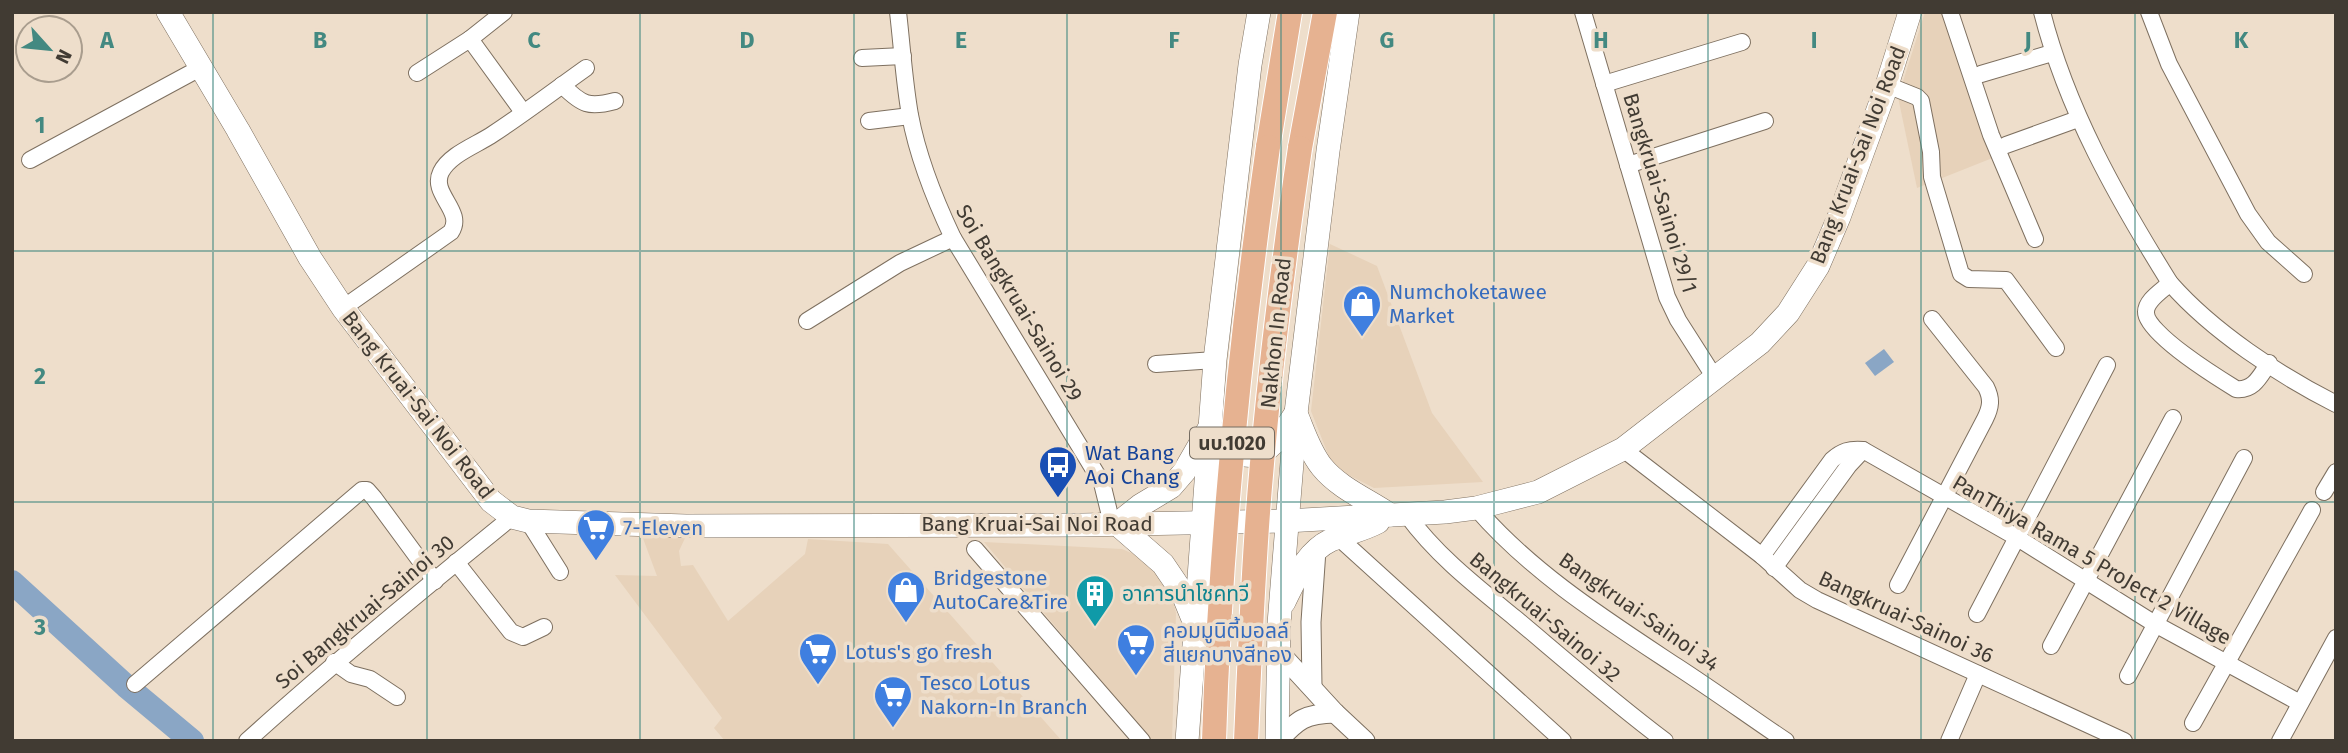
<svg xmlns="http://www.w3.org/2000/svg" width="2348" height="753" viewBox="0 0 2348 753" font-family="'Fira Sans','Noto Sans Thai',sans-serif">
	<rect width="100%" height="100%" fill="#eedecb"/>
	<g fill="#e7d2ba">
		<polygon points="1925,12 1947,12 1995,157 1917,188 1898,97"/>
		<polygon points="1330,244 1377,266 1432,413 1483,482 1374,488 1333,467 1311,411"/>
		<polygon points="641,533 686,536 679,551 681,566 693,565 728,621 805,554 808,539 888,544 1062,741 725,741 714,728 722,718 615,575 657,576"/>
		<polygon points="984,542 1122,549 1143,558 1171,591 1176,613 1172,741 1152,741"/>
	</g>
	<polygon fill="#8aa6c5" points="1884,349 1894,362 1875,376 1865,363"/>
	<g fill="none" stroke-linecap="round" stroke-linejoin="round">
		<polyline stroke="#8aa6c5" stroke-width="24" points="12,582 126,686 192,741"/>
		<defs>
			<g id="minor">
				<path d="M898 12C902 46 904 81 910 115 918 158 934 198 953 238L1102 483 1112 524"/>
				<polyline points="1583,12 1667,297 1678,320 1715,378"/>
				<polyline points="1950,12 1991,135 2035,239"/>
				<path d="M2042 12C2067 110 2117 198 2170 283 2213 332 2279 375 2336 404"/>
				<polyline points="2149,12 2169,64 2248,214 2268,242 2304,274"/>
				<polyline points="470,39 504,12"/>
				<polyline points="862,58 903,56"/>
				<polyline points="417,73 470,39 523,112"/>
				<polyline points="1981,74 2052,53"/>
				<polyline points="1604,84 1742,42"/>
				<path d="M562 85C582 105 589 108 615 101"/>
				<polyline points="1887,85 1917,97 1921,101 1931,152 1932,177 1961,274 1969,279 2006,280 2056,348"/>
				<polyline points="869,121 910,116"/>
				<polyline points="2006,145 2078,119"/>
				<polyline points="30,160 202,67"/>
				<polyline points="1628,165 1765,121"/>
				<path d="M2170 283C2162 291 2146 300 2146 312 2145 333 2218 378 2236 389 2254 391 2260 376 2269 363"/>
				<path d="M343 308 451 232C465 211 430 194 441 172 450 154 477 145 493 134 525 113 555 90 586 68"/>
				<polyline points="807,321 900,263 953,238"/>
				<polyline points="1156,364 1215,360"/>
				<polyline points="1623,449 1762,556 1800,590 1817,600 2124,741"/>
				<polyline points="2324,492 2336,472"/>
				<path d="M1476 508C1531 572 1605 619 1676 666 1713 690 1749 716 1786 741"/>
				<path d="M1407 515C1437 556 1476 586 1515 618 1565 660 1613 702 1665 741"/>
				<polyline points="528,521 560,572"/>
				<polyline points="1338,537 1563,741"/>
				<polyline points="975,549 1142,741"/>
				<path d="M1762 556 1832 460C1842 451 1849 449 1863 450L2016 537 2155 624 2300 703"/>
				<polyline points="456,562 511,632 523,637 544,627"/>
				<polyline points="1774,568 1849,465 1863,450"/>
				<path d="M1898 585 1985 419C1991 407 1992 399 1986 387L1932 319"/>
				<polyline points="1977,614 2107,365"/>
				<polyline points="2051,646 2173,418"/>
				<polyline points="334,662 351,674 370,679 397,697"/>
				<polyline points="2128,676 2244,458"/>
				<polyline points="135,684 362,490 367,490 374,498 435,581"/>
				<polyline points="2193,723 2312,510"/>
				<path d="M247 741C333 663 422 590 512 517"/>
				<polyline points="1949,741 1978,674"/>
				<polyline points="2280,741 2336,638"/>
			</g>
			<g id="tertiary">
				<polyline points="1279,652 1335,713 1365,741"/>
				<polyline points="1312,687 1311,622 1316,550"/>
				<path d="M1278 741C1298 719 1305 714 1335 713"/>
			</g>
			<g id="secondary">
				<polyline points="168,12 238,130 310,258 343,308 491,501 512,517 528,521 686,526 1083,525 1286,521 1445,512 1476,508 1538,492 1623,449 1760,343 1788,313 1818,266 1839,217 1887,85 1910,12"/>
				<path d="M1297 416C1304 433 1310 452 1322 467 1339 488 1368 500 1390 515"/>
				<path d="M1117 524 1141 505 1171 487 1184 472 1210 427C1246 474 1267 458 1294 416"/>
				<polyline points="1117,524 1163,564 1182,592 1193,619"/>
				<path d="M1284 602C1296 578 1306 552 1331 540 1347 533 1363 530 1378 522"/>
				<polyline points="1187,741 1215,360 1250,65 1259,12"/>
				<polyline points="1277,741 1279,624 1296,413 1328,151 1348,12"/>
			</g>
			<g id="primary">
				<polyline points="1268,147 1290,12"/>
				<polyline points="1300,148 1325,12"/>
			</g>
		</defs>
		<use href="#minor" stroke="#7e7060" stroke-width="18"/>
		<use href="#tertiary" stroke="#7e7060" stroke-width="21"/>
		<use href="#secondary" stroke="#7e7060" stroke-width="24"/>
		<use href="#primary" stroke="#fff" stroke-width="26"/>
		<use href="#minor" stroke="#fff" stroke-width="16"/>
		<use href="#tertiary" stroke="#fff" stroke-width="19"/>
		<use href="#secondary" stroke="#fff" stroke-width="23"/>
		<use href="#primary" stroke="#e6b291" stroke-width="24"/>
		<defs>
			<g id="primary-bridge">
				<path d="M1214 741C1220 541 1240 344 1268 147"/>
				<path d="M1246 741C1250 652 1253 564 1261 475 1270 366 1284 257 1300 148"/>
			</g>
		</defs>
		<use href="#primary-bridge" stroke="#fff" stroke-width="26" stroke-linecap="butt"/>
		<use href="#primary-bridge" stroke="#e6b291" stroke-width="24"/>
	</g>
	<path fill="none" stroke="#438981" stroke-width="2" stroke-opacity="0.55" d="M213 12V741M427 12V741M640 12V741M854 12V741M1067 12V741M1281 12V741M1494 12V741M1708 12V741M1921 12V741M2135 12V741M12 251H2336M12 502H2336"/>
	<defs>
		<symbol id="shop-pin" viewBox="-11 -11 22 30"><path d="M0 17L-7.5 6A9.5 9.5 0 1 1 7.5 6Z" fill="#3f7fe0" stroke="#eedecb"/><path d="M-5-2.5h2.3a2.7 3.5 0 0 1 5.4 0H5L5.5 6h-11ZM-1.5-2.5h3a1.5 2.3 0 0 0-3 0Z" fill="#fff"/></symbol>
		<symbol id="bus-pin" viewBox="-11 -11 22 30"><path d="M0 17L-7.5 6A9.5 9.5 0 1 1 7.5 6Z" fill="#1a4fb4" stroke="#eedecb"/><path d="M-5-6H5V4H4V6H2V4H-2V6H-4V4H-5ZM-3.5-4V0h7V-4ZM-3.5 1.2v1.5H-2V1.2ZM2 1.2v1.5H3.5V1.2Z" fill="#fff"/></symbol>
		<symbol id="supermarket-pin" viewBox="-11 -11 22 30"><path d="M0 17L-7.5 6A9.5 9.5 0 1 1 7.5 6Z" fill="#3f7fe0" stroke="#eedecb"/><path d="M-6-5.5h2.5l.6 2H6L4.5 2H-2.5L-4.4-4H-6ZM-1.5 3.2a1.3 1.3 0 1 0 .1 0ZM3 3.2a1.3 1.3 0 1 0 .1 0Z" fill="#fff"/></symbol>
		<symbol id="building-pin" viewBox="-11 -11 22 30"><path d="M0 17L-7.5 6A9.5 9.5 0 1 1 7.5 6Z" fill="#0f9aa8" stroke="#eedecb"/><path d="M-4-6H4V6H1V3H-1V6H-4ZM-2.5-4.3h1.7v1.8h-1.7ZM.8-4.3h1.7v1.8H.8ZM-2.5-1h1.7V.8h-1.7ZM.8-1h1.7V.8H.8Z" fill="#fff"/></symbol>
	</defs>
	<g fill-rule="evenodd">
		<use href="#shop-pin" x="1340" y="282" width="44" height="60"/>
		<use href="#bus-pin" x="1036" y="443" width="44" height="60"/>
		<use href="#supermarket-pin" x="574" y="506" width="44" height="60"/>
		<use href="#shop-pin" x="884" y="568" width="44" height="60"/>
		<use href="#building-pin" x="1073" y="572" width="44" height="60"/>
		<use href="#supermarket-pin" x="1114" y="621" width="44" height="60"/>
		<use href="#supermarket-pin" x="796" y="630" width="44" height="60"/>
		<use href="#supermarket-pin" x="871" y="673" width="44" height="60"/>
	</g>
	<g text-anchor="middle" stroke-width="7" stroke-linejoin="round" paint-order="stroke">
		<rect fill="#eedecb" stroke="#756c61" stroke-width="2" x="1190" y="427.5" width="84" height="31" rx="5"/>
		<g font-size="19" font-weight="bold" fill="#413b33">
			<text x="1232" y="450">นบ.1020</text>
		</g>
		<g font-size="21" fill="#413b33" stroke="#eedecb">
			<text transform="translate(1858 155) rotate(-69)" y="7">Bang Kruai-Sai Noi Road</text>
			<text transform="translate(1660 193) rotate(73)" y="7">Bangkruai-Sainoi 29/1</text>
			<text transform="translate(1019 303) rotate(59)" y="7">Soi Bangkruai-Sainoi 29</text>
			<text transform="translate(1276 333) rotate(-84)" y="7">Nakhon In Road</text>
			<text transform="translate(418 405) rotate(52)" y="7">Bang Kruai-Sai Noi Road</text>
			<text x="1037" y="531">Bang Kruai-Sai Noi Road</text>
			<text transform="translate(2092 560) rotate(30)" y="7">PanThiya Rama 5 ProJect 2 Village</text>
			<text transform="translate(365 612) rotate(-40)" y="7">Soi Bangkruai-Sainoi 30</text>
			<text transform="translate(1639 612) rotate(35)" y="7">Bangkruai-Sainoi 34</text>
			<text transform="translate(1545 617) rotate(40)" y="7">Bangkruai-Sainoi 32</text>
			<text transform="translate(1906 617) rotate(25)" y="7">Bangkruai-Sainoi 36</text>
		</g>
		<g font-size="21" fill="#366cbe" stroke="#eedecb" text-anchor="start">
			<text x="1389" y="299">Numchoketawee<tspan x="1389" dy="24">Market</tspan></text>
			<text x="623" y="535">7-Eleven</text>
			<text x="933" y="585">Bridgestone<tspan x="933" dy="24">AutoCare&amp;Tire</tspan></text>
			<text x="1163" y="638">คอมมูนิตี้มอลล์<tspan x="1163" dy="24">สี่แยกบางสีทอง</tspan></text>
			<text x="845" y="659">Lotus's go fresh</text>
			<text x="920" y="690">Tesco Lotus<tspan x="920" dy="24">Nakorn-In Branch</tspan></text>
		</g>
		<g font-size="21" fill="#164399" stroke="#eedecb" text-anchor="start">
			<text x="1085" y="460">Wat Bang<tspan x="1085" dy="24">Aoi Chang</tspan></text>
		</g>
		<g font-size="21" fill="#0d838f" stroke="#eedecb" text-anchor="start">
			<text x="1122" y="601">อาคารนำโชคทวี</text>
		</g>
	</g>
	<g font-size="23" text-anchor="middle" font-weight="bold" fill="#438981" stroke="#eedecb" stroke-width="7" stroke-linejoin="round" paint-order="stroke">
		<text x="107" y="48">A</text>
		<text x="320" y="48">B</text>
		<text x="534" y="48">C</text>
		<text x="747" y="48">D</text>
		<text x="961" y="48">E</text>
		<text x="1174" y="48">F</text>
		<text x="1387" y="48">G</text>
		<text x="1601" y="48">H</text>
		<text x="1814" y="48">I</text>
		<text x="2028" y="48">J</text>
		<text x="2241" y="48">K</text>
		<text x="40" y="133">1</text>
		<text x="40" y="384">2</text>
		<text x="40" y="635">3</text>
	</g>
	<rect width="2348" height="753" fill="none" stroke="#413b33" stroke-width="28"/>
	<g transform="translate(49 49) rotate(117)"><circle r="33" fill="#eedecb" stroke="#a99d8e" stroke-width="2"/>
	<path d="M0-5L12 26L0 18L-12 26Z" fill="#438981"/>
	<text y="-10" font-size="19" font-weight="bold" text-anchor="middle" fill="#413b33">N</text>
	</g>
</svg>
